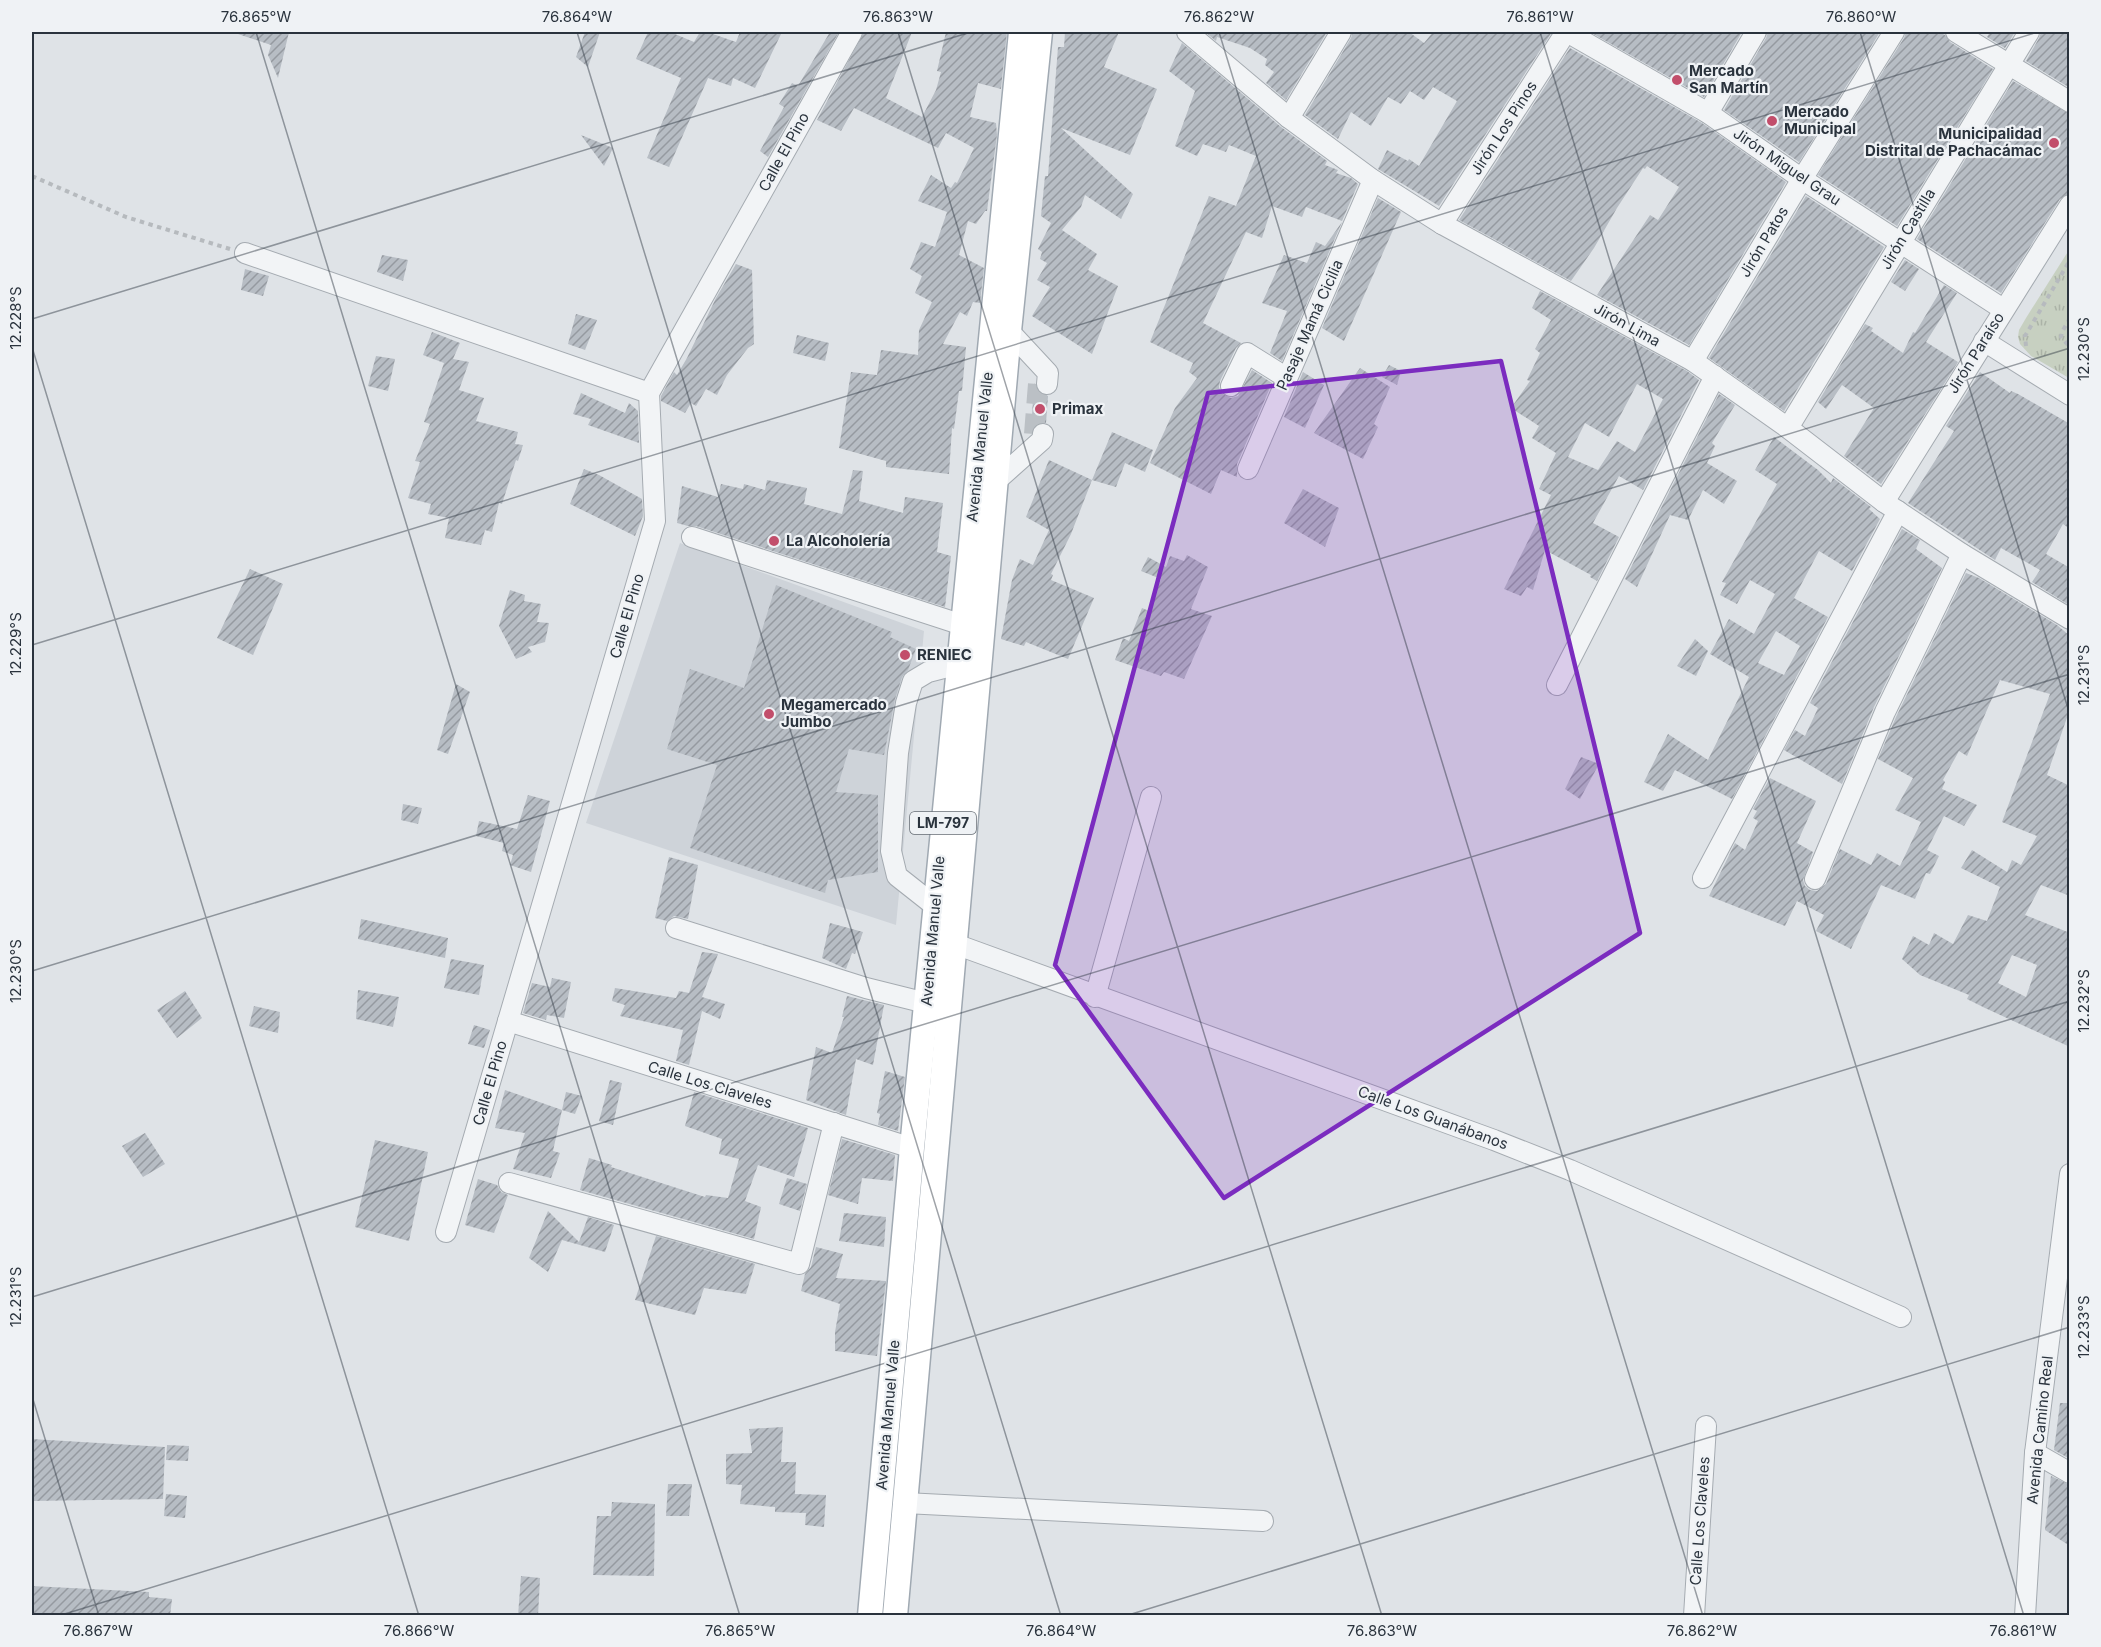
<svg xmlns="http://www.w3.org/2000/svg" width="2101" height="1647" viewBox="0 0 2101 1647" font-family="Inter,sans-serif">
	<defs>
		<pattern id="grass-tufts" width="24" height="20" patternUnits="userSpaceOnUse" patternTransform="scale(1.5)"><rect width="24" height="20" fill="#c7d0c1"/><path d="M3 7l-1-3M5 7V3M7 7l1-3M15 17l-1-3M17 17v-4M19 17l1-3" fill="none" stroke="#abb3a7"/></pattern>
		<pattern id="building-hatch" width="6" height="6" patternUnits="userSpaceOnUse" patternTransform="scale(1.5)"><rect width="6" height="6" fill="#b7bdc4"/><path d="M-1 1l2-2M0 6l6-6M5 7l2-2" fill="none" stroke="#959aa0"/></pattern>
	</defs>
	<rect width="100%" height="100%" fill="#dfe3e7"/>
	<polygon fill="#ced3d9" points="680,543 924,631 896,925 586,823"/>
	<polygon fill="url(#grass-tufts)" points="2069,250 2069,378 2031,356 2020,344 2018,337 2019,330 2026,318"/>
	<g fill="url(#building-hatch)" fill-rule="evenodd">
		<polygon points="239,32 289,32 278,78 268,55 271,45 238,34"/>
		<polygon points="585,32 600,32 588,67 576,57"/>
		<polygon points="648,32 670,32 694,42 700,32 707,32 736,42 740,32 782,32 755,88 733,78 731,86 708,78 669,167 647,158 681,78 636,59"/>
		<polygon points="830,32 839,32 768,157 760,151 784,107 779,104 792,83 798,86"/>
		<polygon points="864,32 912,32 886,98 922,117 936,90 941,72 937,71 946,32 1007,32 1001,89 978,83 970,117 996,123 997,135 987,211 985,211 976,224 968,221 959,255 984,268 980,303 973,302 967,316 960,312 943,344 966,347 962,391 959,391 954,429 952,428 949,474 886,467 886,461 839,448 851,372 877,375 881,350 918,355 919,330 932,302 915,293 922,276 910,269 921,242 935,247 947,212 918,201 931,175 951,188 955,182 957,183 974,148 946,133 938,148 854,108 841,131 817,120"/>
		<polygon points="1065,32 1119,32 1104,67 1157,89 1130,155 1061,128 1133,194 1121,219 1085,195 1081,207 1062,230 1097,254 1088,270 1118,286 1092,354 1032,316 1050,287 1037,280 1047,263 1040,259 1042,252 1038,249 1051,223 1041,216 1045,176 1048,176 1058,47 1064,47"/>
		<polygon points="1205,32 1327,32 1286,100 1266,83 1274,72 1265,65 1267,59 1250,48 1217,37 1216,41"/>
		<polygon points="1353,32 1409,32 1424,43 1433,32 1552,32 1439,206 1378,169 1387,150 1408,161 1409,159 1419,166 1457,101 1433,87 1424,100 1410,91 1401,104 1388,97 1371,126 1351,112 1338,139 1305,115 1351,38"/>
		<polygon points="1590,32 1742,32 1704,97"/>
		<polygon points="1768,32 1880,32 1799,162 1724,110 1766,38"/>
		<polygon points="1906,32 1939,32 1945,35 1950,42 1993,69 1897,226 1818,175 1904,38"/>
		<polygon points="1990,32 2015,32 2005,48 1987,37"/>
		<polygon points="2041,32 2070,32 2070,88 2026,61 2039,38"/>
		<polygon points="1182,43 1281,127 1327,161 1325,165 1338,170 1336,173 1351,178 1358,184 1342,221 1306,207 1302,217 1272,206 1262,238 1246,232 1203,323 1241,343 1236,348 1220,381 1219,387 1221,393 1231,398 1238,396 1252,370 1272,383 1237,464 1237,477 1221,470 1211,494 1150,463 1175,408 1197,378 1189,372 1193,363 1150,342 1209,196 1236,206 1256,156 1229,145 1226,152 1203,144 1197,156 1175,146 1195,91 1169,71"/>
		<polygon points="1570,48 1702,123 1786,182 1689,345 1597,295 1650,215 1658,220 1679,187 1647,166 1645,169 1643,168 1617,208 1594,248 1571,281 1459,220"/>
		<polygon points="2013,81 2070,114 2070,193 2060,199 2001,293 1917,239"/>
		<polygon points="581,135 613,148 604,166"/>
		<polygon points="1806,196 1884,247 1784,411 1709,358"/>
		<polygon points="1378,198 1401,212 1344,341 1322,328"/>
		<polygon points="1342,222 1282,361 1270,353 1287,311 1262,303 1284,255 1307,263 1316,242 1325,246"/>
		<polygon points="382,255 408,260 403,281 377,272"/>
		<polygon points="1905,260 1919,269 1905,291 1891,282"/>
		<polygon points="736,264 752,270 754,344 748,348 727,375 717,395 706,389 696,406 691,403 685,413 661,401 661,396 674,372 677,375 687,358 716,298"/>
		<polygon points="245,269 269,276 263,296 241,290"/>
		<polygon points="1944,285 1957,293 1926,342 1958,362 1881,484 1844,456 1874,408 1842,385 1826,409 1818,402 1865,324 1873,328 1871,331 1903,353 1913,332 1915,333"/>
		<path d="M1540 291 1687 371 1699 380 1643 490 1619 476 1593 523 1619 537 1597 581 1590 577 1591 575 1545 550 1533 590 1527 587 1521 596 1504 589 1551 495 1539 489 1556 453 1532 438 1539 426 1511 408 1530 381 1527 380 1540 353 1535 349 1551 320 1532 308ZM1637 384 1663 399 1635 452 1617 441 1598 470 1568 457 1585 423 1609 437Z"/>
		<polygon points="576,314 597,320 585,350 568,344"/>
		<polygon points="432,332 460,343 453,359 469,362 459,390 484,398 476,421 518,432 515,444 523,445 518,461 516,460 502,504 499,503 492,532 485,530 481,545 445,538 449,518 428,514 431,504 408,498 420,462 415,461 430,424 424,422 444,363 423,355"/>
		<polygon points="797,335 829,343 825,361 793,353"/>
		<polygon points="376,356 395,359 388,391 368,386"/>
		<polygon points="1389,365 1401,371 1397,385 1382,377"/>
		<polygon points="1360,368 1390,387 1374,424 1378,427 1363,459 1314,433"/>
		<polygon points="1303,372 1324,385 1305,428 1284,417"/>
		<polygon points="1980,372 2010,393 2011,391 2018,394 2070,424 2070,529 2063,524 2046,554 2070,568 2069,605 2032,582 2040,570 2001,548 1995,560 1908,503 1954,431 1946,426"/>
		<polygon points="1034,383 1040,393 1048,396 1046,423 1039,423 1034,426 1031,433"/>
		<polygon points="581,393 625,413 629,403 638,411 639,443 588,425 591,419 573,414"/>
		<polygon points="1719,394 1735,405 1712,443 1715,446 1707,463 1737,481 1724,504 1703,490 1688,520 1670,515 1637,587 1625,579"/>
		<polygon points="1112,432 1153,450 1145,472 1125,463 1116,487 1092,480"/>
		<path d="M1774 437 1818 470 1831 483 1833 478 1871 507 1869 509 1880 519 1852 571 1819 551 1794 598 1828 617 1732 799 1675 770 1663 791 1644 782 1668 734 1708 760 1749 677 1710 654 1729 619 1754 634 1775 594 1750 580 1737 604 1720 595 1726 583 1722 582 1777 484 1755 470ZM1776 631 1800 646 1784 675 1758 663Z"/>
		<polygon points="1049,460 1092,480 1071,534 1051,574 1053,575 1051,580 1094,598 1068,659 1026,642 1024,646 1001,639 1012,580 1020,559 1033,565 1049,530 1026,517"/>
		<polygon points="584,469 599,475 642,499 643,516 635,536 570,504"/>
		<polygon points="853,470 863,471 859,501 903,513 905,497 943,503 937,552 951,556 945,607 696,526 688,526 677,523 682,486 718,497 721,484 743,489 744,484 765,490 767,480 807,488 804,504 842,514"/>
		<polygon points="1303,489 1339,508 1325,547 1284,523"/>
		<polygon points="1902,529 1920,540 1916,549 1942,568 1874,707 1842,784 1784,750 1795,730 1805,736 1818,708 1810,703"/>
		<polygon points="1187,555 1208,567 1191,609 1212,616 1184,679 1164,672 1161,676 1115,660 1123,638 1129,641 1142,608 1149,611 1161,579 1141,571 1148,557 1166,567 1170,556 1184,561"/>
		<polygon points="250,569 283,584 253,655 217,638"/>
		<path d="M1966 573 1979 578 2057 625 2070 636V709L2047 775 2070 786V896L2041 885 2025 915 2070 933V1047L1985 1008 1967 999 1969 995 1920 975 1902 959 1913 936 1929 945 1934 933 1953 944 1968 915 1987 921 2000 887 1961 868 1972 850 2007 872 2012 860 2021 865 2037 836 2002 822 2050 694 2000 680 1967 756 1959 751 1943 780 1945 782 1942 789 1977 805 1964 826 1944 816 1927 850 1939 856 1930 874 1926 873 1915 899 1881 885 1851 949 1816 931 1824 915 1797 901 1785 926 1709 896 1735 843 1745 850 1758 821 1753 818 1757 811 1753 809 1770 778 1816 801 1797 843 1813 852 1803 880 1805 886 1810 890 1817 891 1826 884 1840 849 1871 865 1877 853 1900 866 1921 822 1895 810 1913 778 1878 759 1896 717ZM2012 955 2037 965 2026 997 1998 983Z"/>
		<polygon points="776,585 892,632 890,637 916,649 908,670 902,677 895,699 884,755 849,749 836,792 878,795 878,872 828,880 825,893 690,848 717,765 667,749 690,669 744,688"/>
		<polygon points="510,590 525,595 524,601 541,604 537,622 549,623 545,642 528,647 532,652 516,659 499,626"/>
		<polygon points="1695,639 1708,651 1696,676 1677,666"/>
		<polygon points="456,684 470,692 448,754 437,750"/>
		<polygon points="1581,757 1599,764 1580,799 1565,789"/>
		<polygon points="528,795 550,801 531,872 510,865 513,855 502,851 504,843 476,836 479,821 517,829"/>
		<polygon points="403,804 422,808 418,824 401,820"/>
		<polygon points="669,857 698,865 688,919 674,916 667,921 655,918"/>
		<polygon points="361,919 448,938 445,958 358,939"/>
		<polygon points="830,923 863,932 855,954 852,953 846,969 822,958"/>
		<polygon points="702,952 718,954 702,997 725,1004 720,1019 702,1011 689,1065 676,1061 683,1030 620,1016 625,1005 612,1001 615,988 676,998 679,991 689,993"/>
		<polygon points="451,959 484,965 479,995 444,988"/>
		<polygon points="552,978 571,982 564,1018 547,1015 546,1020 523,1013 532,983 550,987"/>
		<polygon points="358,990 399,997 393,1027 356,1019"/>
		<polygon points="185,991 202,1018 177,1038 157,1010"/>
		<polygon points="847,996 884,1005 873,1065 856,1059 846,1115 806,1100 816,1047 832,1053 844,1017 842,1017"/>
		<polygon points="254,1006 280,1012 278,1033 249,1026"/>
		<polygon points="474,1025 490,1030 484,1048 468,1044"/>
		<polygon points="885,1071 905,1077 898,1131 878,1125 880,1114 877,1113"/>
		<polygon points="610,1080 622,1083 613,1125 599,1121"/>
		<polygon points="505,1090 562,1110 553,1151 560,1153 551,1178 513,1169 525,1133 495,1128"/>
		<polygon points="566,1092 582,1096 575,1114 562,1110"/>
		<polygon points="694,1092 808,1128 794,1177 758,1165 745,1201 761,1207 754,1239 580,1190 589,1158 612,1165 611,1167 705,1197 706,1195 728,1198 739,1159 719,1154 722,1139 685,1126"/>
		<polygon points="145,1133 165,1164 143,1177 122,1146"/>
		<polygon points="842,1139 895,1155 893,1181 862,1178 858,1204 828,1195"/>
		<polygon points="375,1140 428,1152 409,1241 355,1227"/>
		<polygon points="787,1178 807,1184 800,1211 779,1204"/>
		<polygon points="478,1179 497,1185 501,1192 508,1195 494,1233 465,1225"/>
		<polygon points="548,1211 579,1242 588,1217 614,1225 605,1252 562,1240 548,1272 529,1258"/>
		<polygon points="844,1213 886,1217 884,1247 839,1241"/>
		<polygon points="656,1236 755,1264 746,1294 704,1288 695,1315 635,1300"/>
		<polygon points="816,1247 843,1254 836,1278 886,1281 877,1356 835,1351 835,1332 840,1304 801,1291 805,1274 811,1267"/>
		<polygon points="2060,1403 2070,1403 2070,1459 2054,1450"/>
		<polygon points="783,1427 781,1462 796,1462 795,1494 826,1495 824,1527 805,1525 806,1513 775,1512 775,1507 740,1504 742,1485 726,1484 726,1454 752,1453 749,1429"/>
		<polygon points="32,1439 165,1447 163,1499 32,1501"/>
		<polygon points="167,1445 189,1446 188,1461 166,1460"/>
		<polygon points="2051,1476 2070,1485 2070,1546 2045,1530"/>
		<polygon points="668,1484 692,1484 689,1516 666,1516"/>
		<polygon points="166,1494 187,1496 185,1518 164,1516"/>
		<polygon points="612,1502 655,1504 654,1576 593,1575 597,1516 611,1516"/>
		<polygon points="521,1576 540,1578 538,1616 518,1616"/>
		<polygon points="32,1586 149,1592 149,1597 172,1599 170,1616 32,1616"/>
	</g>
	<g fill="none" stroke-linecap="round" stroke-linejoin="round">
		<polyline stroke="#bbc0c5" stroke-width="20" stroke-dasharray="20 10" stroke-linecap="butt" points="1034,434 1038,384"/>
		<defs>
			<g id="minor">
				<polyline points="1187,32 1289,118 1373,180 1442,224 1693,361 1788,428 1884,502 1962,554 2070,619"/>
				<polyline points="1567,32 1708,113 1802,179 2003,309"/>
				<polyline points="1956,32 2070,102"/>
				<polyline points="1708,113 1756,32"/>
				<polyline points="1289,118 1341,32"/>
				<polyline points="1442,224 1566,32"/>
				<polyline points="245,253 649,393"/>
				<polyline points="1009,331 1048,373 1047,384"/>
				<polyline points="1984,341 2070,395"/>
				<polyline points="1693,361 1802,179 1894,32"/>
				<polyline points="1231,386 1247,353 1287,378"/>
				<polyline points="1788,428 2029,32"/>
				<polyline points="1248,469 1373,180"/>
				<polyline points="996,481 1042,440 1043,434"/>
				<polyline points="1884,502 2070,205"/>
				<polyline points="692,537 975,629"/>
				<polyline points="1557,685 1715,376"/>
				<polyline points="1703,878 1898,511"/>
				<polyline points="1815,879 1885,712 1962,554"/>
				<polyline points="935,906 897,876 891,851 898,753 906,703 913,681 928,672 959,664"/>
				<polyline points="676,928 866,988 926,1003"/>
				<polyline points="955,944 1494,1140 1570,1170 1901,1317"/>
				<polyline points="1095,997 1151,797"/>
				<polyline points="508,1021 912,1148"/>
				<polyline points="509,1183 799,1264 834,1123"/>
				<polyline points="446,1232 655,521 649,393 852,32"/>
				<polyline points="2035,1453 2070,1473"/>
				<polyline points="905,1503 1263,1521"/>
				<polyline points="1694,1616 1706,1426"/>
				<polyline points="2025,1616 2035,1453 2070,1174"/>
			</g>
			<g id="major">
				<polyline points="870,1616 912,1148 1021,32"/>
				<polyline points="895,1616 1009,331 1040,32"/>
			</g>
		</defs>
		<use href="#minor" stroke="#a5abb1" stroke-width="22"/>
		<use href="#major" stroke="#a0a9b2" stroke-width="27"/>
		<g stroke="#b6babe" stroke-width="4" stroke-dasharray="4.5 4.5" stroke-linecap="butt">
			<polyline points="32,176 126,217 230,249"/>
			<polyline points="2070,318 2062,332 2061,337 2070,347"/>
			<polyline points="2026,346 2025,336 2070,260"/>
		</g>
		<use href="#minor" stroke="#f2f4f6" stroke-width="20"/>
		<use href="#major" stroke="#fff" stroke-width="24"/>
	</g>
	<path fill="#7b2cbf" fill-opacity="0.2" stroke="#7b2cbf" stroke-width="4.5" stroke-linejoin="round" d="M1501 361 1640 933 1224 1198 1055 965 1208 393Z"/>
	<path fill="none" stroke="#2a333d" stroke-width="1.5" stroke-opacity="0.45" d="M256 32 740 1616M577 32 1061 1616M898 32 1382 1616M1219 32 1703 1616M1540 32 2024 1616M1860 32 2070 715M32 319 971 32M32 347 419 1616M32 645 2038 32M32 971 2070 348M32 1297 2070 674M32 1396 99 1616M58 1616 2070 1001M1125 1616 2070 1327"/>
	<g fill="#c24e6b" stroke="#eff2f5" stroke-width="2">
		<circle cx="1677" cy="80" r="6"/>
		<circle cx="1772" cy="121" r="6"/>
		<circle cx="2054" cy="143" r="6"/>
		<circle cx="1040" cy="409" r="6"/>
		<circle cx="774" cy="541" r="6"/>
		<circle cx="905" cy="655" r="6"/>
		<circle cx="769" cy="714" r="6"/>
	</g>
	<g text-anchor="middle" stroke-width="4.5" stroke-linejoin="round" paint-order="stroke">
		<rect fill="#eff2f5" stroke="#656c74" stroke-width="1.5" x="910" y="812" width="66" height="22" rx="4.5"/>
		<g font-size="14" font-weight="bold" fill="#2a333d">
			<text x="943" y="828">LM-797</text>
		</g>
		<g font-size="15" font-weight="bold" fill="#2a333d" stroke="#eff2f5" text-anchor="start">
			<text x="1689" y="76">Mercado<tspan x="1689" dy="17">San Martín</tspan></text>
			<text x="1784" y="117">Mercado<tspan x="1784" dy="17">Municipal</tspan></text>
			<text x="2042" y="139" text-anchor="end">Municipalidad<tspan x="2042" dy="17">Distrital de Pachacámac</tspan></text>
			<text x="1052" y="414">Primax</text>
			<text x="786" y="546">La Alcoholería</text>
			<text x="917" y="660">RENIEC</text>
			<text x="781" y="710">Megamercado<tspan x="781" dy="17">Jumbo</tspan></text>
		</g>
		<g font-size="15" fill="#2a333d" stroke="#eff2f5">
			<text transform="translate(1504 128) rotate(-57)" y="5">Jirón Los Pinos</text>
			<text transform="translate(784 152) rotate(-61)" y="5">Calle El Pino</text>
			<text transform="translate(1787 167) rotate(34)" y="5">Jirón Miguel Grau</text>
			<text transform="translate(1908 229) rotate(-59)" y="5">Jirón Castilla</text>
			<text transform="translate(1764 242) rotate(-59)" y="5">Jirón Patos</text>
			<text transform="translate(1310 325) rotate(-66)" y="5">Pasaje Mamá Cicilia</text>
			<text transform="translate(1627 325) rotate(29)" y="5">Jirón Lima</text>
			<text transform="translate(1976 353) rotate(-58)" y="5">Jirón Paraíso</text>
			<text transform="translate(980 447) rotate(-84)" y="5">Avenida Manuel Valle</text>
			<text transform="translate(627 616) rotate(-74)" y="5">Calle El Pino</text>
			<text transform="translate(933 931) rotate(-85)" y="5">Avenida Manuel Valle</text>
			<text transform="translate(490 1083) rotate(-74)" y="5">Calle El Pino</text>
			<text transform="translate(710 1085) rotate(17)" y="5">Calle Los Claveles</text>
			<text transform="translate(1433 1118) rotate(20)" y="5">Calle Los Guanábanos</text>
			<text transform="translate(888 1415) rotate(-85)" y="5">Avenida Manuel Valle</text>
			<text transform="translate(2040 1430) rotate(-84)" y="5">Avenida Camino Real</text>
			<text transform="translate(1700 1521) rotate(-86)" y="5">Calle Los Claveles</text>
		</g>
	</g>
	<rect width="2101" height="1647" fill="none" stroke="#eff2f5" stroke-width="66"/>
	<rect x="33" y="33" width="2035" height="1581" fill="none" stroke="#2a333d" stroke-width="2"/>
	<g font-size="15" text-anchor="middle" fill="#2a333d">
		<text x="256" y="22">76.865°W</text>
		<text x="577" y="22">76.864°W</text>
		<text x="898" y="22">76.863°W</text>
		<text x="1219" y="22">76.862°W</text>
		<text x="1540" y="22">76.861°W</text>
		<text x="1861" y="22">76.860°W</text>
		<text transform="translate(16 318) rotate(-90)" y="5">12.228°S</text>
		<text transform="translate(2084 349) rotate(-90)" y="5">12.230°S</text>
		<text transform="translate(16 644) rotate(-90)" y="5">12.229°S</text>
		<text transform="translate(2084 675) rotate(-90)" y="5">12.231°S</text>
		<text transform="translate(16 971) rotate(-90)" y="5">12.230°S</text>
		<text transform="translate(2084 1001) rotate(-90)" y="5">12.232°S</text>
		<text transform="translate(16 1297) rotate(-90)" y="5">12.231°S</text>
		<text transform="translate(2084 1327) rotate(-90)" y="5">12.233°S</text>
		<text x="98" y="1636">76.867°W</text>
		<text x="419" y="1636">76.866°W</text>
		<text x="740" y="1636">76.865°W</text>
		<text x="1061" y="1636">76.864°W</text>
		<text x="1382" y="1636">76.863°W</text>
		<text x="1702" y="1636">76.862°W</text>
		<text x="2023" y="1636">76.861°W</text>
	</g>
</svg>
